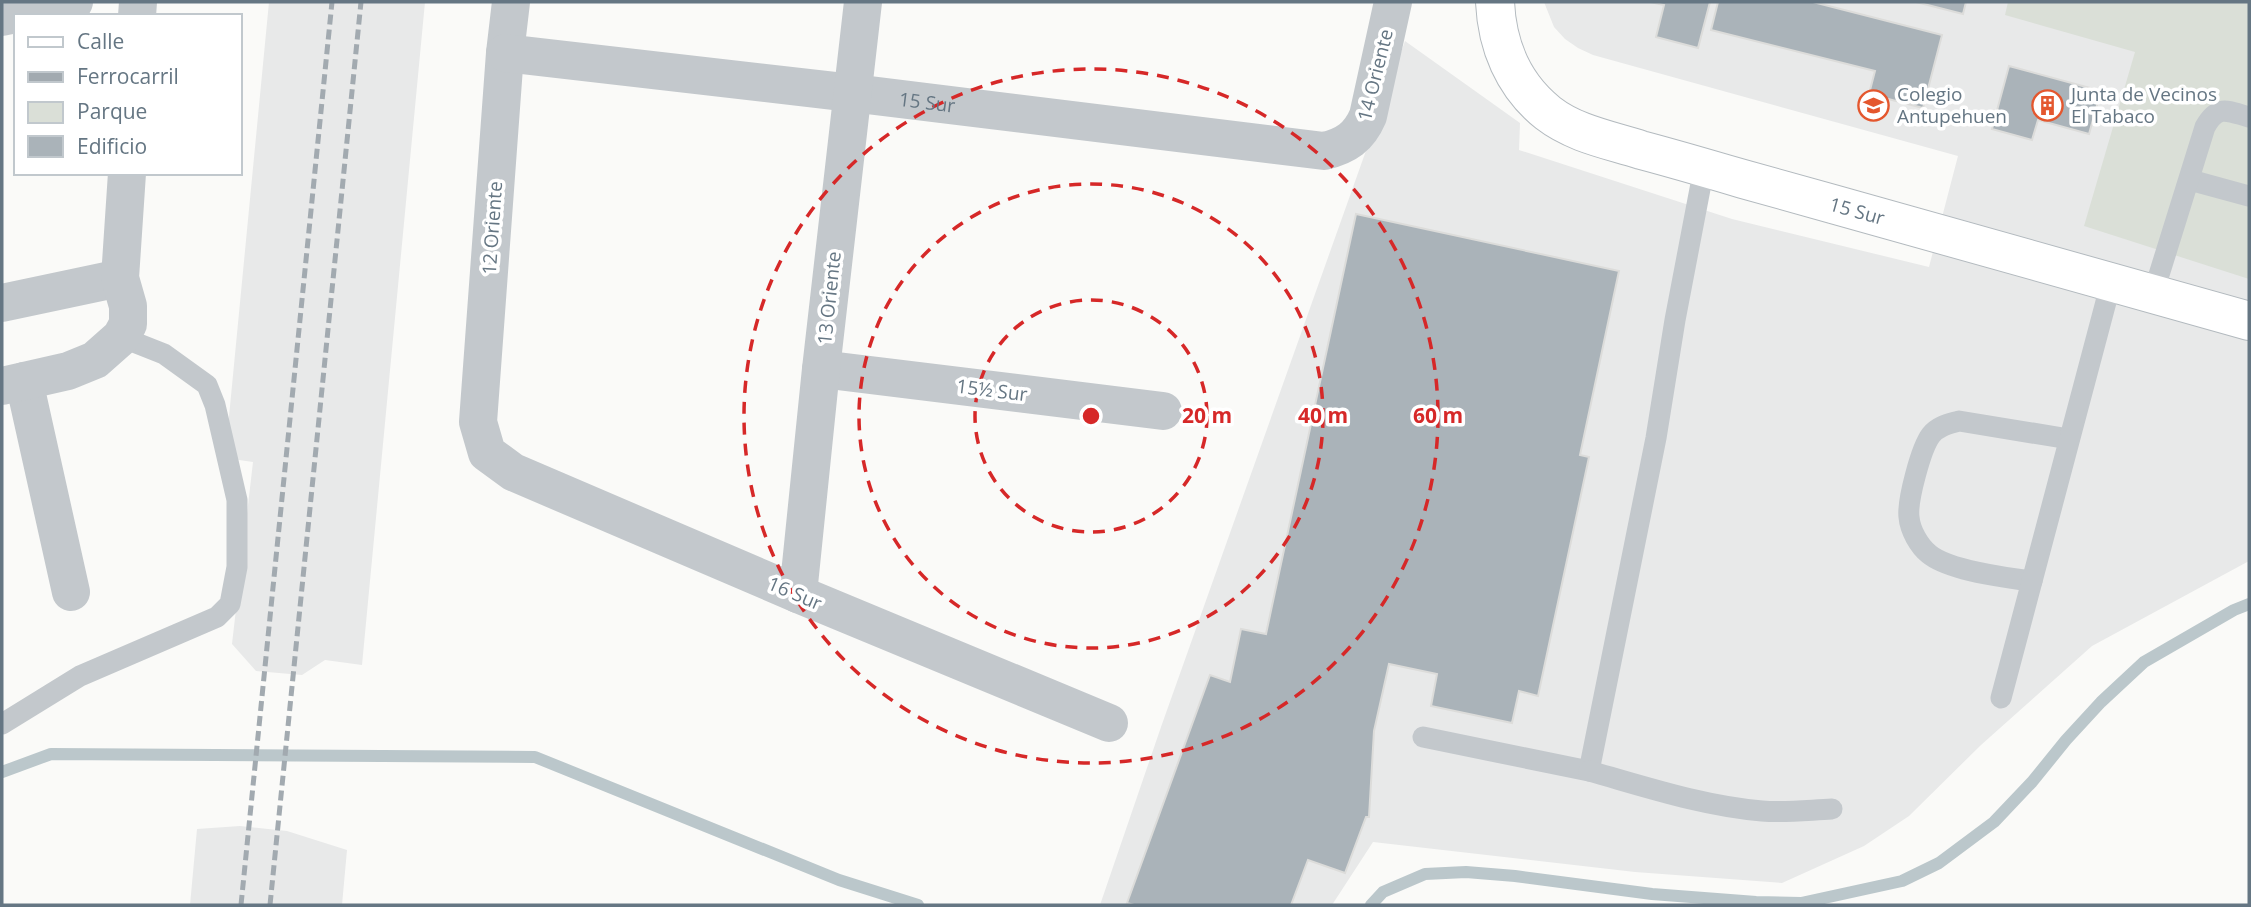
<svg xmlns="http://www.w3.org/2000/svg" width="2251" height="907" viewBox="0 0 2251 907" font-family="'Open Sans',sans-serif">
	<rect width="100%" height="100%" fill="#fafaf8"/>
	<g fill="#e8e9e9">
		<polygon points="269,2 425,2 362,665 325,660 302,675 256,671 232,644 253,462 225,458"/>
		<polygon points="1544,2 2249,2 2249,561 2092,646 1981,745 1909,816 1864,846 1782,883 1635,872 1373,842 1332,905 1100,905 1161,727 1405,41 1520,123 1519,150 1732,219 1929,267 1958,156 1593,55 1578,48 1565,39 1554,27"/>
		<polygon points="240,826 287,831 347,850 342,905 190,905 197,829"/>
	</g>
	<polygon fill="#dadfd7" points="2008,2 2249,2 2249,279 2084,226 2135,52 2005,15"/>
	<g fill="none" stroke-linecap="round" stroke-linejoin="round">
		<g stroke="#bbc7cb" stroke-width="12">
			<polyline points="2,772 51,754 535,757 839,880 918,905"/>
			<polyline points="1371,905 1383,892 1425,874 1466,872 1515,876 1652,894 1756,902 1801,903 1902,881 1939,863 1994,822 2032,782 2066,740 2101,702 2144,662 2234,610 2249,604"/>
		</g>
	</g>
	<g fill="#aab3b9" stroke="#dcdcda" stroke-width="2">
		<polygon points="1650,2 1710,2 1698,48 1656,37 1664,5"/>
		<polygon points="1718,2 1813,2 1942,35 1923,108 1869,94 1875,71 1711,30"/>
		<polygon points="1916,2 1966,2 1963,14"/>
		<polygon points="2009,66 2101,91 2089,134 2038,120 2032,140 1992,129"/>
		<polygon points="1356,214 1619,271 1580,455 1589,457 1538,696 1519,691 1512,723 1431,706 1437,674 1389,664 1374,731 1369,817 1366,817 1345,873 1308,860 1291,905 1134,905 1127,903 1210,675 1230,682 1241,629 1266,634"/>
	</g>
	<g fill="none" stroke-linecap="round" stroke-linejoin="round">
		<defs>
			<g id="secondary">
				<path id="s2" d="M1495 2C1497 45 1513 85 1548 113 1575 134 1610 140 1641 150 1675 159 1709 169 1743 179 1912 226 2081 274 2249 321"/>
			</g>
		</defs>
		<use href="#secondary" stroke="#b3babf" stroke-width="40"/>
		<g stroke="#c3c8cc" stroke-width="21">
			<polyline points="2190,180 2249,196"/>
			<path d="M2153 294 2205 127C2218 104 2227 111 2249 117"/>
			<path d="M2032 581C2006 578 1948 570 1929 554 1919 546 1910 530 1909 517 1907 501 1921 448 1931 435 1938 426 1949 424 1959 421L2069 439"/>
			<polyline points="2001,698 2111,283"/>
			<polyline points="2,724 80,676 217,617 230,604 237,567 237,500 215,405 207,385 164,354 121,337"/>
			<polyline points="1423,737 1589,771 1656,438 1675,320 1704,168"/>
			<path d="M1589 771C1646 787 1703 806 1762 811 1785 813 1809 810 1832 809"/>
		</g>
		<g stroke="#c3c8cc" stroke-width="38">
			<polyline points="511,2 505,53 478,422 487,453 513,472 798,594 1109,723"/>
			<polyline points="137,16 138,2"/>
			<polyline points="2,17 74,2"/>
			<path id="s1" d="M505 53 852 93 1324 151C1346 146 1359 137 1368 116L1393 2"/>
			<polyline points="2,303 120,278"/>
			<polyline points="821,369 1163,411"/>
			<polyline points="24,381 71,592"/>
			<polyline points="2,386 68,371 95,360 121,337 128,324 128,306 120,278 127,173"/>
			<polyline points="798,594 821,369 863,2"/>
		</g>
		<use href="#secondary" stroke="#fff" stroke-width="38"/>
		<g stroke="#a2aab0" stroke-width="5" stroke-dasharray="10 5" stroke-linecap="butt">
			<polyline points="241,905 332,2"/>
			<polyline points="270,905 361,2"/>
		</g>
	</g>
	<g fill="none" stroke="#d62828" stroke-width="3.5" stroke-dasharray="12 9">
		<circle cx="1091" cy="416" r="116"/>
		<circle cx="1091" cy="416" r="232"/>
		<circle cx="1091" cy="416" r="347"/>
	</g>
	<defs>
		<symbol id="school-ring" viewBox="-11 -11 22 22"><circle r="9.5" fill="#fff" stroke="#e4572e" stroke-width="1.5"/><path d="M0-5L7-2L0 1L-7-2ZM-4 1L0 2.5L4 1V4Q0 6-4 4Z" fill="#e4572e"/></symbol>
		<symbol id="building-ring" viewBox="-11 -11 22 22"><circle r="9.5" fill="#fff" stroke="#e4572e" stroke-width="1.5"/><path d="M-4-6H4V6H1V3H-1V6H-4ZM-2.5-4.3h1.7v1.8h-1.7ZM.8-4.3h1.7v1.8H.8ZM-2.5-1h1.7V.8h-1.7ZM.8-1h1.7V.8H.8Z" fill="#e4572e"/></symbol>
	</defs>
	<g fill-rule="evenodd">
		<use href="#school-ring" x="1856" y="88" width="35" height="35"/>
		<use href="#building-ring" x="2030" y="88" width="35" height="35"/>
	</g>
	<g text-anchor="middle" stroke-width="7" stroke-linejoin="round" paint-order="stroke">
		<g font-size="19" fill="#657683" stroke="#fff">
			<text transform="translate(1375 75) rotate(-76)" y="7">14 Oriente</text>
			<text dy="7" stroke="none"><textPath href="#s1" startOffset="425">15 Sur</textPath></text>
			<text dy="7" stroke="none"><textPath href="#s2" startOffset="452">15 Sur</textPath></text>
			<text transform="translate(492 228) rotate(-86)" y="7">12 Oriente</text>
			<text transform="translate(829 298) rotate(-84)" y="7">13 Oriente</text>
			<text transform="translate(992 390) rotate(7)" y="7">15½ Sur</text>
			<text transform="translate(795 593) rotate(23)" y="7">16 Sur</text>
		</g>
		<g font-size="19" fill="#657683" stroke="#fff" text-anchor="start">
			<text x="1897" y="101">Colegio<tspan x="1897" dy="22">Antupehuen</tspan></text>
			<text x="2071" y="101">Junta de Vecinos<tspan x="2071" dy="22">El Tabaco</tspan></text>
		</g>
	</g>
	<circle cx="1091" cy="416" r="10" fill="#d62828" stroke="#fff" stroke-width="3.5"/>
	<g font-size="21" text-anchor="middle" font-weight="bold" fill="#d62828" stroke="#fff" stroke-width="7" stroke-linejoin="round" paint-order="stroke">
		<text x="1207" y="423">20 m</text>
		<text x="1323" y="423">40 m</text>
		<text x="1438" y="423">60 m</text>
	</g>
	<rect width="2251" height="907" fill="none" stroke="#657683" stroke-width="7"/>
	<rect x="14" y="14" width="228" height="161" fill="#ffffff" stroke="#c1c8cd" stroke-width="2"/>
	<rect x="28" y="37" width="35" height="10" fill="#ffffff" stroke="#c1c8cd" stroke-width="2"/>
	<text x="77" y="49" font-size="21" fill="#657683">Calle</text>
	<rect x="28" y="72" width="35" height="10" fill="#a2aab0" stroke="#c1c8cd" stroke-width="2"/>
	<text x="77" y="84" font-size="21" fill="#657683">Ferrocarril</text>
	<rect x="28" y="102" width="35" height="21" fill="#dadfd7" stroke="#c1c8cd" stroke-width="2"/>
	<text x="77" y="119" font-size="21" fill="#657683">Parque</text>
	<rect x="28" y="136" width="35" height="21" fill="#aab3b9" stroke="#c1c8cd" stroke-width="2"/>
	<text x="77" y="154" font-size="21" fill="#657683">Edificio</text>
</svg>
